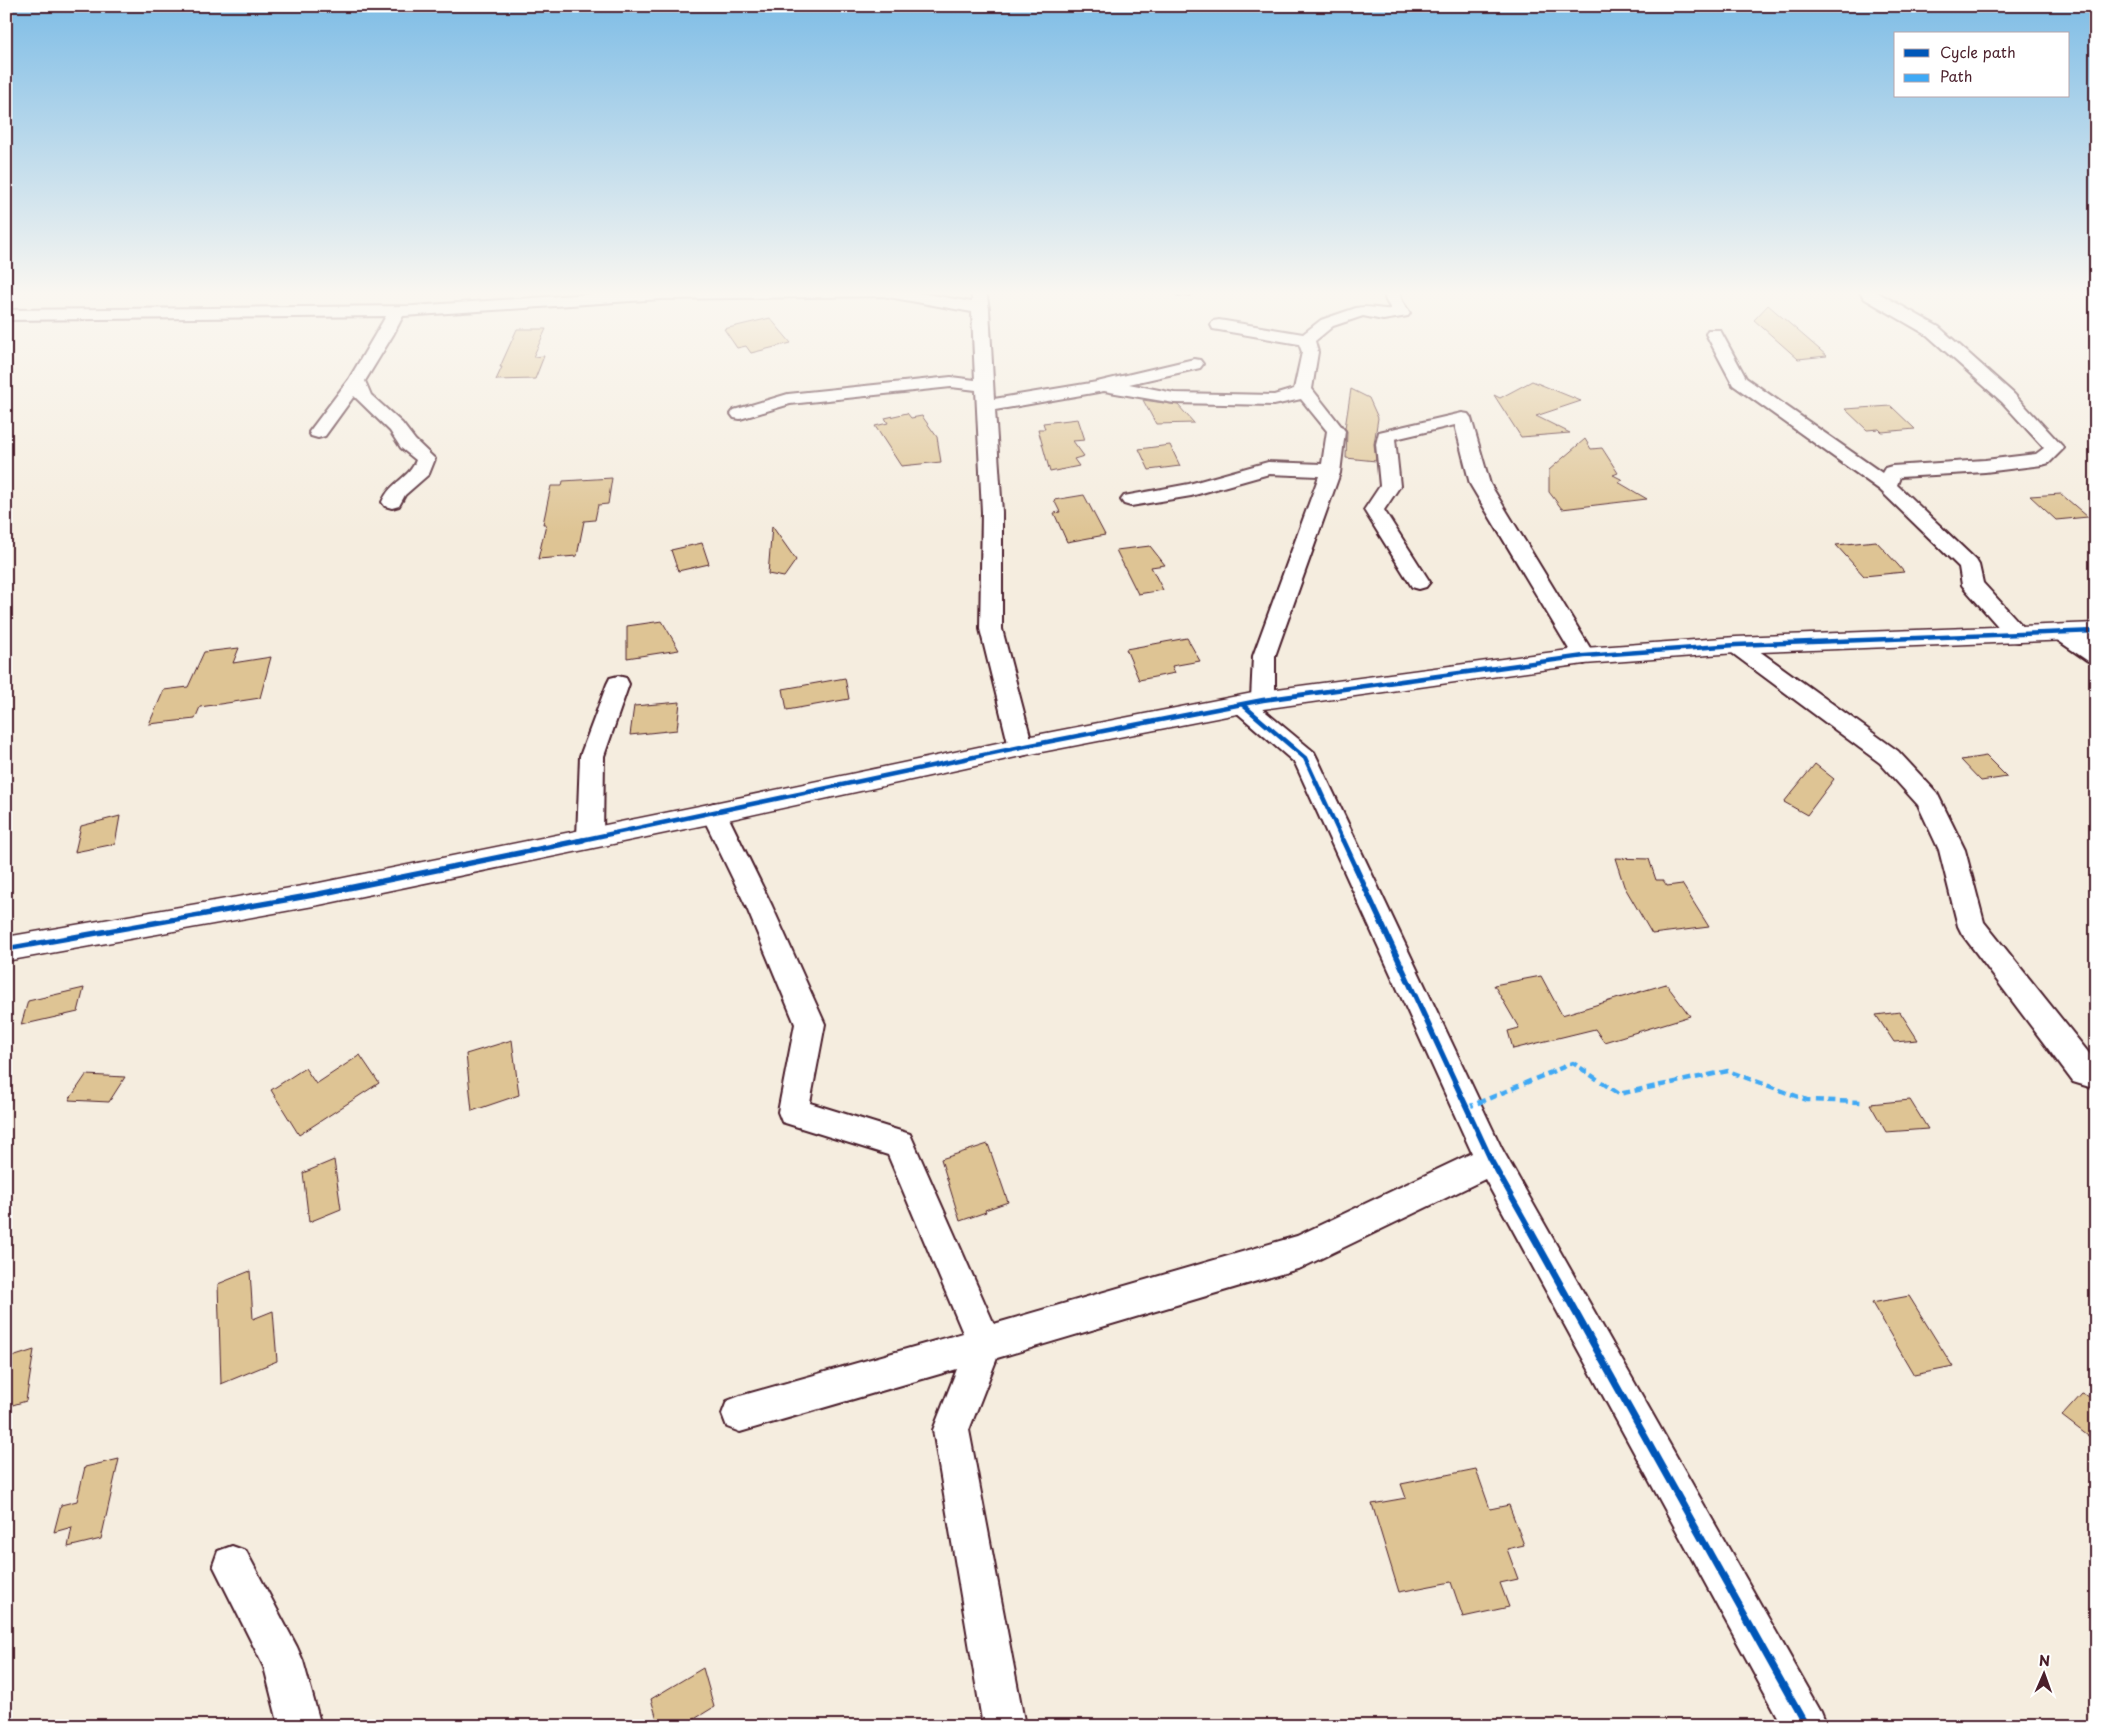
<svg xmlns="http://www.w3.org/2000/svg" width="2102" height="1732" viewBox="0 0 2102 1732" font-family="'Playpen Sans',sans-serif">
	<rect width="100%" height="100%" fill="#f5eddf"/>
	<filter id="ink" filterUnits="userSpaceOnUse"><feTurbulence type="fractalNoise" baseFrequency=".02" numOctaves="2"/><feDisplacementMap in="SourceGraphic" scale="10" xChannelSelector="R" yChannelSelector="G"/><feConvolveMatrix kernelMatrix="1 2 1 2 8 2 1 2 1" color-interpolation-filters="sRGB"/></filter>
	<g filter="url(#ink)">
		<g fill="#dec494" stroke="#4a1f2b">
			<polygon points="1768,305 1827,356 1798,359 1754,320"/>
			<polygon points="770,318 791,343 751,353 746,346 737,348 724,329"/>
			<polygon points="517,329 546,329 533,357 544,356 535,379 496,380 502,367 500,367"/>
			<polygon points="1532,381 1581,401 1536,416 1570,433 1521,437 1494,395 1500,398"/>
			<polygon points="1351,389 1369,398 1378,418 1374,444 1376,461 1346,458 1347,431 1345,428"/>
			<polygon points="1143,400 1178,405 1194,423 1156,424"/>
			<polygon points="1891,406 1915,429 1882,432 1879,429 1867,430 1845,409"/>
			<polygon points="907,413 911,418 922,416 937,437 941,462 901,466 875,426 888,423 885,418"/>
			<polygon points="1078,419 1085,440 1073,441 1084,456 1074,459 1079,466 1050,472 1038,429 1045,429 1043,423"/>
			<polygon points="1585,439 1591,449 1602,448 1618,473 1613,475 1623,480 1618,482 1647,499 1562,509 1549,492 1549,470"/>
			<polygon points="1170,445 1180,466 1149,470 1139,449"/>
			<polygon points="612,478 608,504 598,505 595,520 584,521 577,556 538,559 546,524 543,524 551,486 562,486 563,481"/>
			<polygon points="2061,494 2088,517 2056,520 2030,496"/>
			<polygon points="1084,495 1105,535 1067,542 1054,513 1060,512 1054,500"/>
			<polygon points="772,526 796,560 784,577 768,574"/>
			<polygon points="1876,541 1898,565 1904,572 1864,576 1836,545"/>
			<polygon points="702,543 709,564 678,571 671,550"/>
			<polygon points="1150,546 1165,565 1151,567 1163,590 1138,594 1116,550"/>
			<polygon points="662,621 679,650 627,658 627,626"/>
			<polygon points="1187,638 1200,661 1172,666 1175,673 1139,680 1126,649"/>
			<polygon points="239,648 233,663 271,657 260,698 200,707 195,719 149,724 164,690 188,687 204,652"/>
			<polygon points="845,678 849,699 787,710 783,689"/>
			<polygon points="680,702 677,730 630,735 634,706"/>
			<polygon points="1986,756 2007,777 1981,781 1961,760"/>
			<polygon points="1815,764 1834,779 1807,815 1784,802"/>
			<polygon points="120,816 115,844 75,852 81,826"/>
			<polygon points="1615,858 1649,859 1656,880 1663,880 1667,886 1682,884 1709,927 1652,934 1624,886"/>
			<polygon points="1541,976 1562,1015 1666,984 1690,1016 1604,1042 1595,1029 1513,1049 1508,1031 1519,1028 1494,985"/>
			<polygon points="84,988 78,1012 21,1025 28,1001"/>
			<polygon points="1900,1012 1918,1040 1894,1042 1876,1015"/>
			<polygon points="512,1040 519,1095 472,1111 466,1054"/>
			<polygon points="360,1055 379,1083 299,1135 271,1090 305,1068 316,1084"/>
			<polygon points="86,1075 125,1077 109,1102 69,1100"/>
			<polygon points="1910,1100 1928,1129 1886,1132 1870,1104"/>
			<polygon points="988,1144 1008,1202 985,1210 986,1212 960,1221 941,1159"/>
			<polygon points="334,1160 341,1209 309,1222 303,1173"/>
			<polygon points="250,1271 253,1319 273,1311 277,1361 221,1384 218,1284"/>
			<polygon points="1909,1296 1953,1367 1914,1375 1872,1303"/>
			<polygon points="34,1350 26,1401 6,1407 6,1359"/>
			<polygon points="2082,1394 2096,1399 2096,1442 2062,1416"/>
			<polygon points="119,1459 101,1539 68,1547 72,1527 54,1532 61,1505 77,1501 85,1467"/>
			<polygon points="1476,1469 1490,1509 1509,1505 1524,1545 1507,1549 1518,1579 1500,1583 1509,1607 1463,1617 1451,1582 1399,1592 1372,1504 1406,1498 1401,1484"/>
			<polygon points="703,1668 714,1707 683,1726 659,1726 651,1699"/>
		</g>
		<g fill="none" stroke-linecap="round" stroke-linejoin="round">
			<defs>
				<g id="minor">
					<path d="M635 291H909L972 302V291H986L989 309 994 399 1097 382 1194 359 1200 360 1203 364 1200 368 1129 384 1174 393 1274 395 1294 389 1302 352 1299 344 1213 329 1211 325 1213 321 1219 320 1303 334 1321 320 1356 308C1368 305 1379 310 1391 309L1386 301 1383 291H1399L1402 301 1410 313 1408 316 1383 320 1363 316 1333 326 1315 341 1318 352 1312 389 1345 431 1340 473 1275 656V700L1271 706 1261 708 1314 752 1317 758 1502 1149 1821 1711 1827 1726H1783L1485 1179 1301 1268 997 1358 969 1430 1025 1726H983L933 1430 957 1369 740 1432 727 1427 722 1414 727 1401 740 1396 963 1333 888 1155 782 1122 778 1112 795 1024 746 906 701 813 705 806 714 803 723 806 772 906 825 1024 810 1103 910 1134 994 1324 1297 1236 1472 1153 1295 763 1235 711 1231 705 1235 699 1243 697 1251 699 1253 656 1319 476 1269 474 1191 496 1131 506 1124 504 1121 500 1124 496 1189 484 1268 462 1322 464 1327 431 1301 399 1274 405 1174 403 1104 391 995 410 1002 512V629L1033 747 1030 753 1021 756 1012 753 1009 747 980 629 982 512 976 390 951 387 790 404 740 419 734 418 731 414 734 410 788 394 951 377 975 380 972 312 883 296 661 299 403 316 393 335 365 381 371 395 402 423 415 440 435 459 429 474 405 495 399 506 392 508 385 506 382 502C391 481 410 478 416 460L401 448 390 431 354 396 325 436 318 438 311 436 309 432 349 379 386 316 6 320V310L413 306Z"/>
					<polygon points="1176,291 1192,291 1190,295 1178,295"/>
					<polygon points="1859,291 1875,291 1939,327 2014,394 2064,448 2049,463 2042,465 1985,472 1900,477 1897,485 1976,560 1979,565 1983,583 2026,630 2029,635 2026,640 2018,642 2010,640 1966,590 1962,585 1959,567 1880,490 1733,385 1706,334 1708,330 1720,330 1746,378 1882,473 1885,468 1892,466 1985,460 2036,454 2044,448 2002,402 1927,335 1865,299"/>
					<polygon points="1462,413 1468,414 1471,418 1490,484 1595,656 1592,661 1584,664 1576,661 1470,484 1455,425 1395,439 1400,486 1384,510 1430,582 1426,587 1419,589 1412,587 1364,510 1380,486 1376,444 1379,432"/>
					<polygon points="2061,625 2069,627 2096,645 2096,664 2088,661 2053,637 2050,632 2053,627"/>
					<polygon points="1736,638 1744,640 1898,751 1937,793 1965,850 1984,922 2096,1062 2096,1089 2073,1082 1962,934 1958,926 1939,850 1918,805 1880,763 1728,650 1725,645 1728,640"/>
					<polygon points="618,676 626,678 629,684 604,756 603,838 599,845 590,848 581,845 577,838 580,756 607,684 610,678"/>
					<polygon points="232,1546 246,1551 297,1647 303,1661 321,1726 279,1726 264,1667 213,1565 218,1551"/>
				</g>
				<polygon id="tertiary" points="2096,623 2096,639 1736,653 1584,664 1263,709 1021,756 714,823 319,905 6,961 6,937 319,883 714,803 1021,738 1263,691 1584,648 1736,637"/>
			</defs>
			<use href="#minor" stroke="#4a1f2b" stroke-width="4"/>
			<use href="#tertiary" stroke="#4a1f2b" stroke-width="3"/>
			<use href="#minor" fill="#fff" fill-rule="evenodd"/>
			<use href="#tertiary" fill="#fff" fill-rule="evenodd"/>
			<polyline stroke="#3fa9f5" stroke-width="4.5" stroke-dasharray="8 4.5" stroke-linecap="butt" points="1466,1108 1573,1063 1619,1094 1728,1071 1807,1100 1861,1102"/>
			<defs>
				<g id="cycleway-far2">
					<polyline points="1243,705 1305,758 1343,841"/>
					<polyline points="577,841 1021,747 1263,700 1584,656 1736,645 2096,631"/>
				</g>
				<g id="cycleway-far1">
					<polyline points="1343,840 1491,1160 1532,1233"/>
					<polyline points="6,949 319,894 583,840"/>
				</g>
				<polyline id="cycleway" points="1531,1232 1806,1726"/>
			</defs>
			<use href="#cycleway-far2" stroke="#fff" stroke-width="7"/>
			<use href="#cycleway-far1" stroke="#fff" stroke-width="9"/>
			<use href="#cycleway" stroke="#fff" stroke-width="10"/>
			<use href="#cycleway-far2" stroke="#0057b8" stroke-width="4.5"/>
			<use href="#cycleway-far1" stroke="#0057b8" stroke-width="5.5"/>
			<use href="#cycleway" stroke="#0057b8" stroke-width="7"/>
		</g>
	</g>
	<linearGradient id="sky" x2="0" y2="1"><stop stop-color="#7fbde6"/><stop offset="0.55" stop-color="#faf7f1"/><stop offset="1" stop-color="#faf7f1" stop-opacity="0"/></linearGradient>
	<rect width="2102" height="533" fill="url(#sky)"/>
	<rect width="2102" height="1732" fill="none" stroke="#fff" stroke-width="25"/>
	<rect x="12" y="12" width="2077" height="1707" fill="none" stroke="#4a1f2b" stroke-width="2" filter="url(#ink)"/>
	<rect x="1894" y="32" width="175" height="65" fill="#ffffff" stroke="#b7a5aa"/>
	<rect x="1904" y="49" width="25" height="8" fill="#0057b8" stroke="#b7a5aa"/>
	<text x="1940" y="58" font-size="15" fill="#4a1f2b">Cycle path</text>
	<rect x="1904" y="74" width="25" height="8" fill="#3fa9f5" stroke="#b7a5aa"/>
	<text x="1940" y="82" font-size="15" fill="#4a1f2b">Path</text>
	<g transform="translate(2044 1674) rotate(2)" stroke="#ffffff" stroke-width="4" paint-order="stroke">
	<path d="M0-4L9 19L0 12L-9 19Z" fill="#4a1f2b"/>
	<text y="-8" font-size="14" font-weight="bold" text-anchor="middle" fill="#4a1f2b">N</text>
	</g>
</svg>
